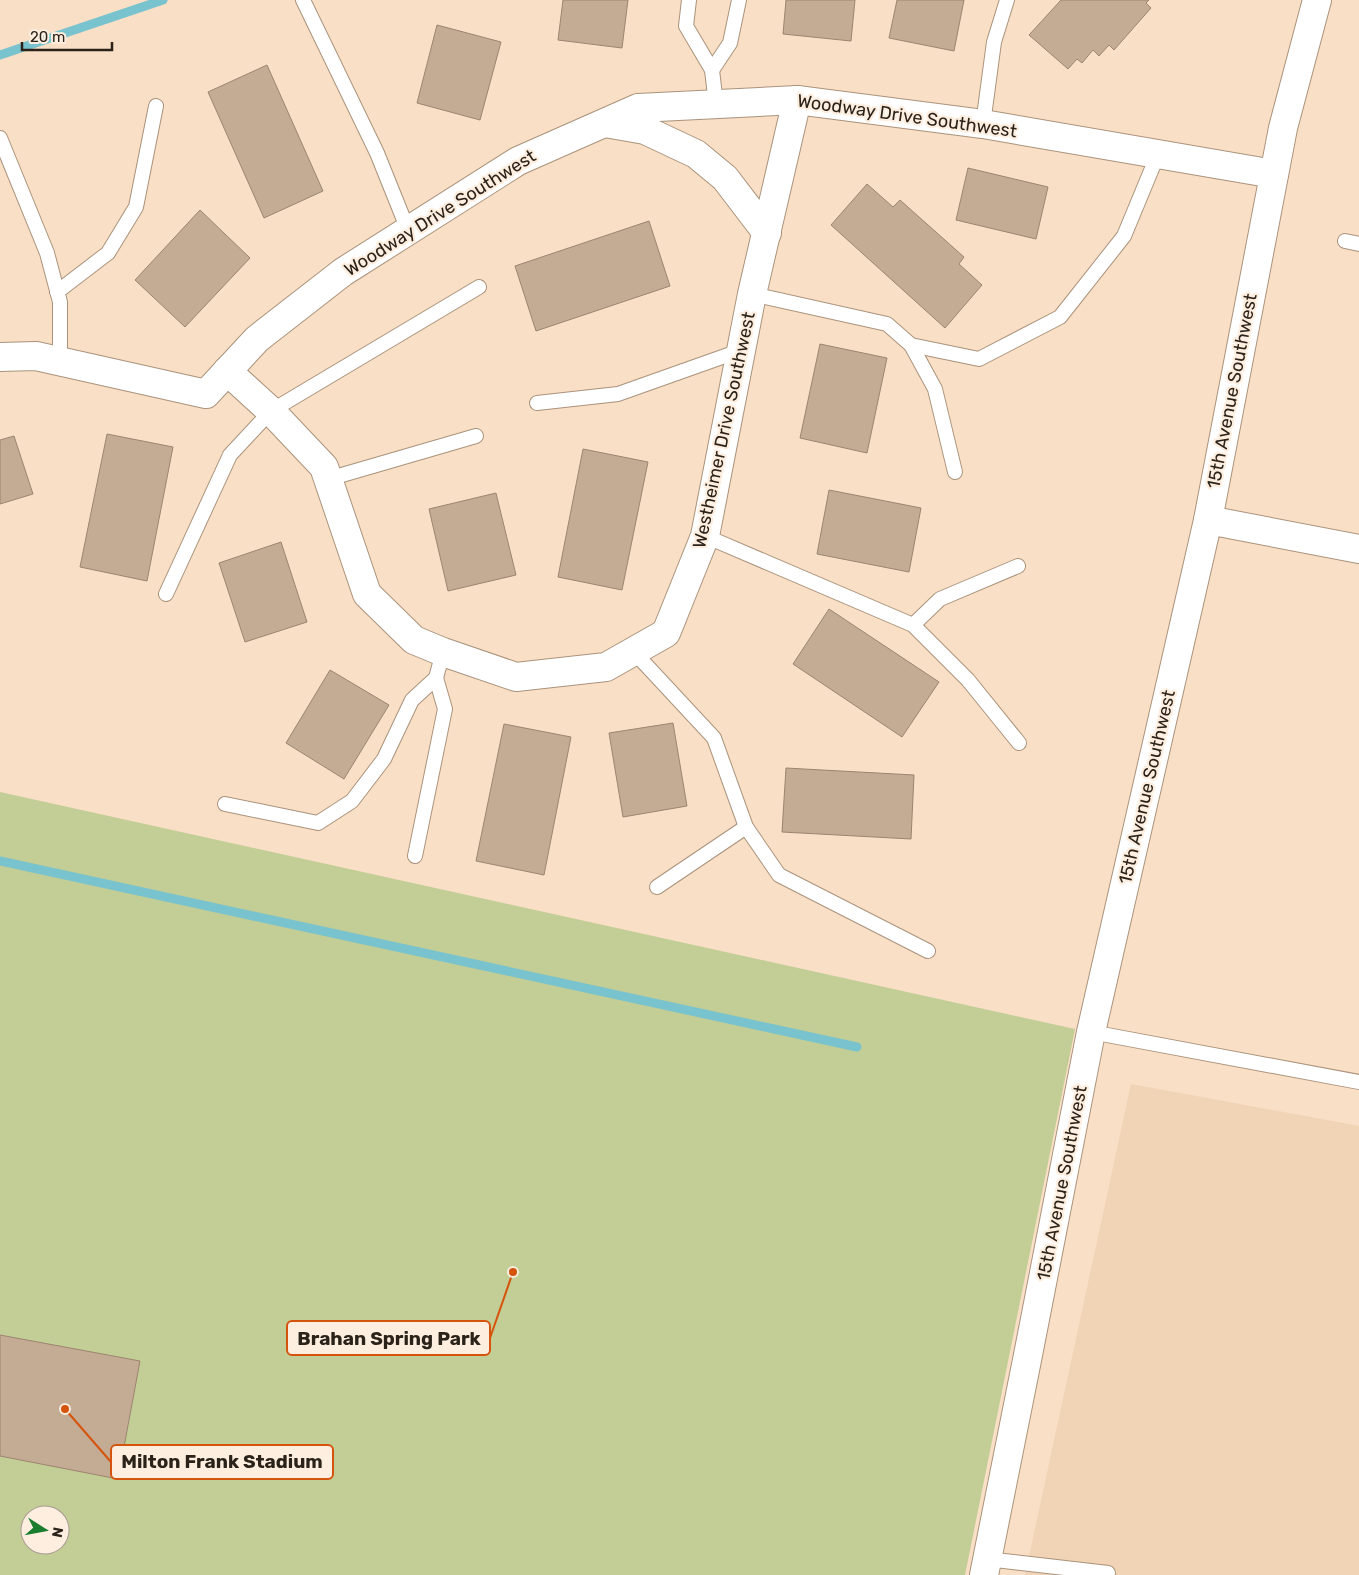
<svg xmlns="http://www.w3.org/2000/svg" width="1359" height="1575" viewBox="0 0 1359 1575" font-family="Rubik,sans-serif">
	<rect width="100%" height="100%" fill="#f8dfc6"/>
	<polygon fill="#f1d3b5" points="1131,1084 1359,1126 1359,1575 1025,1575"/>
	<path fill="#c3cd96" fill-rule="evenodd" d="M0 792 1075 1029 965 1575H0ZM30 1515H60V1545H30Z"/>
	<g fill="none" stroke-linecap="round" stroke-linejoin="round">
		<g stroke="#78c3ce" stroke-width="9">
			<polyline points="0,55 163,0"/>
			<polyline points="0,861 857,1047"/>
		</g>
	</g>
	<g fill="#c3ab94" stroke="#9c856f">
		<polygon points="563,0 628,0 622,48 558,40"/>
		<polygon points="786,0 855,0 851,41 783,34"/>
		<polygon points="897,0 964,0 954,51 889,38"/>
		<polygon points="1061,0 1149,0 1146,3 1151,8 1114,50 1109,45 1099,56 1093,50 1082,63 1077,59 1068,69 1029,35"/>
		<polygon points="437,25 501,42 480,120 417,103"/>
		<polygon points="267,65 323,191 264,218 208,92"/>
		<polygon points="968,168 1048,187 1036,239 956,220"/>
		<polygon points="867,184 893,207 900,200 964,257 959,264 982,285 945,328 831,225"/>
		<polygon points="200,210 250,258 185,327 135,280"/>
		<polygon points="649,221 670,286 536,331 515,266"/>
		<polygon points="820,344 887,358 867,453 800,438"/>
		<polygon points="107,434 173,447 147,581 80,567"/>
		<polygon points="14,436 33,494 0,504 0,440"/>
		<polygon points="583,449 648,462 622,590 558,577"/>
		<polygon points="829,490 921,508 909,572 817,554"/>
		<polygon points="496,493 516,575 448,591 429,509"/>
		<polygon points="281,542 307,622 245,642 219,563"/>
		<polygon points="829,609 939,682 902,737 793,664"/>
		<polygon points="330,670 389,705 344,779 286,743"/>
		<polygon points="673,723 687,806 623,817 609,733"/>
		<polygon points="504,724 571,737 544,875 476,861"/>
		<polygon points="786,768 914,775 911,839 782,832"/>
		<polygon points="0,1335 140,1361 118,1479 0,1456"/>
	</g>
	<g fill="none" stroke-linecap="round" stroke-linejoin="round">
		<defs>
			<g id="service">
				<polyline points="303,0 377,153 408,230"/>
				<polyline points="689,0 686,26 712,70 716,104"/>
				<polyline points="712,70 730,43 739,0"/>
				<polyline points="983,124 994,42 1007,0"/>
				<polyline points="0,138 47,253 60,302 60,362"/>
				<polyline points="1345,241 1359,244"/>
				<polyline points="57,292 108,253 136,207 156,106"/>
				<polyline points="752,294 887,324 911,345 979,359 1060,317 1124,236 1158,154"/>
				<polyline points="911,345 935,389 955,472"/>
				<polyline points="537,403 618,394 742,350"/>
				<polyline points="328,479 476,436"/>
				<polyline points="705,536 913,625 968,680 1019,743"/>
				<polyline points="166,594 230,455 271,411 479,287"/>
				<polyline points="913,625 940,599 1018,566"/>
				<polyline points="634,652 714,738 746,827 779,875 928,951"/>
				<polyline points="225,804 318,823 352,801 384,759 412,700 436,678 443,652"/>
				<polyline points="415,856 445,709 436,678"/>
				<polyline points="657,887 746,827"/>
				<polyline points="1091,1032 1359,1082"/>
				<polyline points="987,1559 1108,1573"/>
			</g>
			<g id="minor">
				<polyline points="605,123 645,130 696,154 725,178 767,233"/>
				<polyline points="0,357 36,356 206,394 257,339 343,272 518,161 638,108 797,100 983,124 1274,174"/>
				<polyline points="227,371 271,411 324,467 367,594 414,640 443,652 516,677 606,667 666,633 705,536 752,294 797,100"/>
				<polyline points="1208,520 1359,549"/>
				<polyline points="984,1575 1028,1355 1091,1032 1208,520 1283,128 1317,0"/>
			</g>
		</defs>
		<use href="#service" stroke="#aa937c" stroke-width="16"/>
		<use href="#minor" stroke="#aa937c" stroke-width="30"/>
		<use href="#service" stroke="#fff" stroke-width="14"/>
		<use href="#minor" stroke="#fff" stroke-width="28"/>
	</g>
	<g text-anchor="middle" stroke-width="4.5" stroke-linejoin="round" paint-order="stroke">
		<g font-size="18" fill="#2b2219" stroke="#fdeedf">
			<text transform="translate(907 116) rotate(8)" y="6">Woodway Drive Southwest</text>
			<text transform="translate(440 213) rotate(-32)" y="6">Woodway Drive Southwest</text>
			<text transform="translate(1232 391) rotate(-79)" y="6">15th Avenue Southwest</text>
			<text transform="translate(724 430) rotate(-78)" y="6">Westheimer Drive Southwest</text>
			<text transform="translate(1147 787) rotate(-77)" y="6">15th Avenue Southwest</text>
			<text transform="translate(1062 1183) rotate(-79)" y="6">15th Avenue Southwest</text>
		</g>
	</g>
	<path fill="none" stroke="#d5540d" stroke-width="2" d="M513 1272L490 1338M65 1409L111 1462"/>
	<g fill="#d5540d" stroke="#fdeedf" stroke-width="2">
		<circle cx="513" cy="1272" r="5"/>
		<circle cx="65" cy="1409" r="5"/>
	</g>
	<g fill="#fdeedf" stroke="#d5540d" stroke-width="2">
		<rect x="287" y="1321" width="203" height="34" rx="5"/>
		<rect x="111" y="1445" width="222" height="34" rx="5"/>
	</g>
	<g font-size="19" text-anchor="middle" font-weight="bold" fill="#2b2219">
		<text x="389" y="1345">Brahan Spring Park</text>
		<text x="222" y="1468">Milton Frank Stadium</text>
	</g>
	<g transform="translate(45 1530) rotate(101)"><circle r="24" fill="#fdeedf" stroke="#a99c90"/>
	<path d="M0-4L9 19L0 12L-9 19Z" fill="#197d30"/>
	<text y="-8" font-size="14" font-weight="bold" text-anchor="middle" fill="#2b2219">N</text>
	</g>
	<path d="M22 42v8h90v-8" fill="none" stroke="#2b2219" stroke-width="2.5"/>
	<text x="30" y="42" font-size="15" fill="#2b2219" stroke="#fdeedf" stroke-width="4" paint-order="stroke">20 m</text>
</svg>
